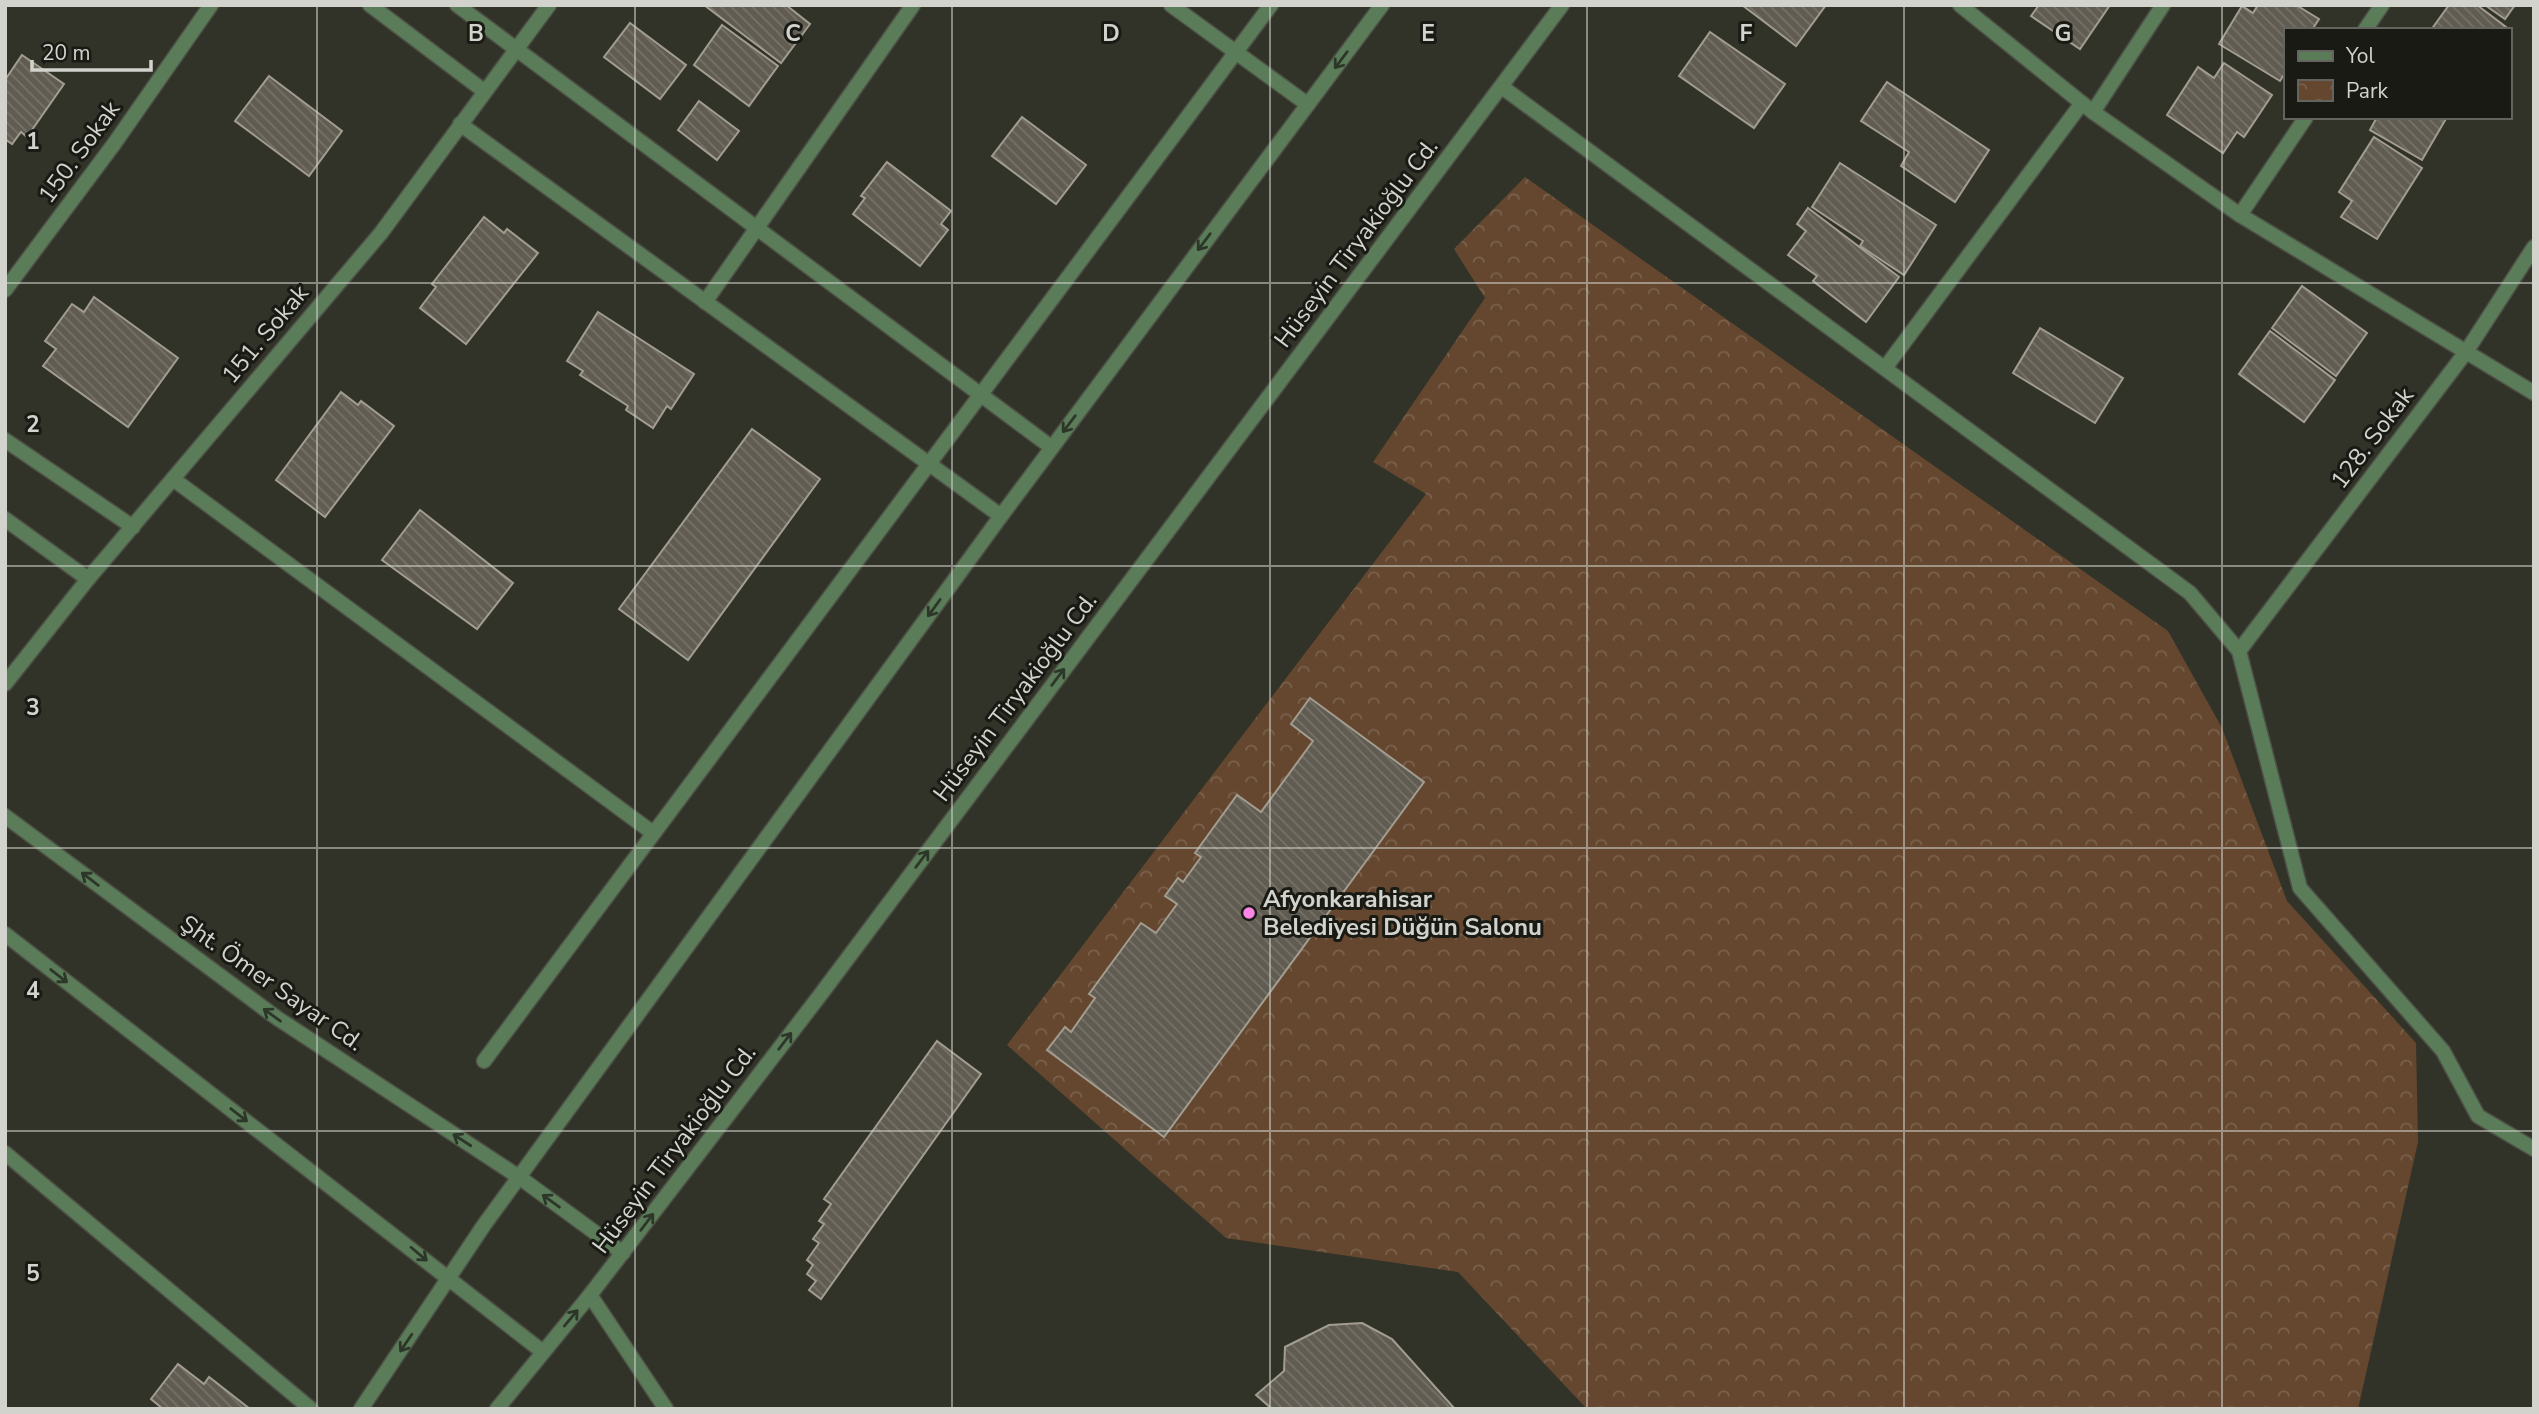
<svg xmlns="http://www.w3.org/2000/svg" width="2539" height="1414" viewBox="0 0 2539 1414" font-family="'Nunito Sans',sans-serif">
	<defs>
		<pattern id="park-crowns" width="20" height="18" patternUnits="userSpaceOnUse" patternTransform="scale(1.75)"><rect width="20" height="18" fill="#65472f"/><path d="M2 6a3 3 0 1 1 6 0M12 15a3 3 0 1 1 6 0" fill="none" stroke="#7a614c"/></pattern>
		<pattern id="building-back-hatch" width="6" height="6" patternUnits="userSpaceOnUse" patternTransform="scale(1.75)"><rect width="6" height="6" fill="#615c51"/><path d="M-1 5l2 2M0 0l6 6M5-1l2 2" fill="none" stroke="#777269"/></pattern>
	</defs>
	<rect width="100%" height="100%" fill="#313328"/>
	<polygon fill="url(#park-crowns)" points="1525,177 2168,631 2222,728 2287,901 2416,1043 2418,1142 2358,1409 1587,1409 1458,1272 1226,1238 1007,1045 1426,494 1373,462 1485,298 1454,249"/>
	<g fill="url(#building-back-hatch)" stroke="#a29d90" stroke-width="2">
		<polygon points="704,5 786,5 810,24 781,63"/>
		<polygon points="1742,5 1826,5 1796,46"/>
		<polygon points="2039,5 2110,5 2080,49 2031,16"/>
		<polygon points="2258,5 2296,5 2319,19 2312,30 2285,30 2285,73 2280,81 2219,44 2242,6 2253,13"/>
		<polygon points="2449,5 2477,5 2506,27 2504,30 2431,30"/>
		<polygon points="2485,5 2515,5 2505,19"/>
		<polygon points="630,23 686,65 660,99 604,57"/>
		<polygon points="722,25 778,66 749,106 694,65"/>
		<polygon points="1710,32 1785,84 1754,128 1679,76"/>
		<polygon points="22,55 64,84 27,137 21,132 12,144 5,139 5,80"/>
		<polygon points="2224,63 2272,95 2244,137 2237,132 2223,153 2167,115 2198,67 2214,78"/>
		<polygon points="269,76 342,131 309,176 235,121"/>
		<polygon points="1887,82 1989,150 1955,202 1901,166 1909,152 1861,121"/>
		<polygon points="699,101 739,131 717,160 678,130"/>
		<polygon points="1022,117 1086,165 1056,204 992,156"/>
		<polygon points="2377,117 2447,117 2422,160 2370,130"/>
		<polygon points="2374,137 2422,168 2377,239 2341,217 2352,201 2339,192"/>
		<polygon points="887,162 951,211 941,224 948,230 920,266 853,214 865,198 861,196"/>
		<polygon points="1840,163 1936,225 1904,275 1860,246 1863,241 1812,207"/>
		<polygon points="1808,208 1899,277 1866,322 1813,281 1817,276 1788,255 1806,231 1797,224"/>
		<polygon points="484,217 504,233 507,229 538,253 466,344 420,308 436,287 432,284"/>
		<polygon points="2302,286 2367,333 2336,376 2272,328"/>
		<polygon points="94,297 178,358 128,427 43,366 56,349 45,341 72,304 84,312"/>
		<polygon points="598,312 694,374 671,409 667,406 653,428 626,410 628,406 580,375 583,371 567,361"/>
		<polygon points="2040,328 2123,378 2095,423 2013,373"/>
		<polygon points="2270,331 2335,380 2304,422 2239,374"/>
		<polygon points="341,392 358,405 361,401 394,426 325,517 276,480"/>
		<polygon points="752,429 820,479 688,660 619,609"/>
		<polygon points="420,510 513,583 477,629 382,560"/>
		<polygon points="1310,698 1424,782 1164,1137 1047,1050 1065,1027 1071,1032 1095,998 1089,994 1141,923 1156,933 1177,904 1165,896 1178,878 1183,882 1201,857 1195,853 1237,795 1261,812 1313,741 1291,724"/>
		<polygon points="937,1041 981,1074 821,1299 809,1290 816,1281 807,1274 813,1265 807,1260 819,1243 813,1239 824,1224 819,1221 831,1204 824,1199"/>
		<polygon points="1362,1323 1392,1339 1455,1409 1272,1409 1256,1395 1284,1371 1285,1347 1329,1325"/>
		<polygon points="178,1364 204,1384 209,1377 250,1409 163,1409 151,1399"/>
	</g>
	<g fill="none" stroke-linecap="round" stroke-linejoin="round">
		<defs>
			<g id="minor">
				<polyline points="370,5 484,91"/>
				<polyline points="457,5 1051,447"/>
				<polyline points="1171,5 1307,104"/>
				<polyline points="1960,5 2093,112 2240,215 2534,393"/>
				<polyline points="2365,30 2382,5"/>
				<polyline points="1502,87 2190,593 2239,651 2300,888 2443,1051 2478,1116 2534,1149"/>
				<polyline points="2093,112 2163,5"/>
				<polyline points="460,124 1001,516"/>
				<polyline points="2240,215 2306,117"/>
				<polyline points="5,290 114,144 211,5"/>
				<polyline points="705,302 913,5"/>
				<polyline points="1885,368 2082,103"/>
				<polyline points="5,440 133,527"/>
				<polyline points="173,479 653,833"/>
				<polyline points="5,519 88,579"/>
				<polyline points="2239,651 2466,352 2534,247"/>
				<polyline points="5,684 88,579 381,233 549,5"/>
				<polyline points="484,1061 1271,5"/>
				<polyline points="5,1153 311,1409"/>
				<polyline points="590,1295 666,1409"/>
			</g>
			<g id="tertiary">
				<polyline points="5,816 277,1018 519,1177 623,1253"/>
				<polyline points="5,934 543,1352"/>
				<polyline points="361,1409 484,1225 1001,516 1382,5"/>
				<polyline points="497,1409 590,1295 821,994 1562,5"/>
			</g>
		</defs>
		<use href="#minor" stroke="#4e5046" stroke-width="17"/>
		<use href="#tertiary" stroke="#4e5046" stroke-width="17"/>
		<use href="#minor" stroke="#5a7c59" stroke-width="14"/>
		<use href="#tertiary" stroke="#5a7c59" stroke-width="14"/>
	</g>
	<defs><path id="oneway-shaft" d="M-6 0H5M1.5-3L5.5 0L1.5 3" fill="none" stroke-width="1.6" stroke-linecap="round" stroke-linejoin="round" transform="scale(1.75)"/></defs>
	<g stroke="#2d3729">
		<use href="#oneway-shaft" transform="translate(1341 60) rotate(127)"/>
		<use href="#oneway-shaft" transform="translate(1204 242) rotate(127)"/>
		<use href="#oneway-shaft" transform="translate(1069 424) rotate(127)"/>
		<use href="#oneway-shaft" transform="translate(934 608) rotate(126)"/>
		<use href="#oneway-shaft" transform="translate(1058 677) rotate(-53)"/>
		<use href="#oneway-shaft" transform="translate(922 859) rotate(-53)"/>
		<use href="#oneway-shaft" transform="translate(90 879) rotate(-143)"/>
		<use href="#oneway-shaft" transform="translate(59 976) rotate(38)"/>
		<use href="#oneway-shaft" transform="translate(272 1015) rotate(-144)"/>
		<use href="#oneway-shaft" transform="translate(785 1041) rotate(-53)"/>
		<use href="#oneway-shaft" transform="translate(239 1115) rotate(38)"/>
		<use href="#oneway-shaft" transform="translate(462 1140) rotate(-147)"/>
		<use href="#oneway-shaft" transform="translate(551 1201) rotate(-144)"/>
		<use href="#oneway-shaft" transform="translate(647 1222) rotate(-53)"/>
		<use href="#oneway-shaft" transform="translate(419 1254) rotate(40)"/>
		<use href="#oneway-shaft" transform="translate(571 1318) rotate(-50)"/>
		<use href="#oneway-shaft" transform="translate(406 1343) rotate(124)"/>
	</g>
	<path fill="none" stroke="#d2d3cc" stroke-width="2" stroke-opacity="0.55" d="M317 5V1409M635 5V1409M952 5V1409M1270 5V1409M1587 5V1409M1904 5V1409M2222 5V1409M5 283H2534M5 566H2534M5 848H2534M5 1131H2534"/>
	<circle fill="#fa87e7" stroke="#1a1a15" stroke-width="2.5" cx="1249" cy="913" r="7"/>
	<g text-anchor="middle" stroke-width="6" stroke-linejoin="round" paint-order="stroke">
		<g font-size="24" fill="#d2d3cc" stroke="#1a1a15">
			<text transform="translate(79 152) rotate(-54)" y="8">150. Sokak</text>
			<text transform="translate(1356 243) rotate(-53)" y="8">Hüseyin Tiryakioğlu Cd.</text>
			<text transform="translate(265 334) rotate(-50)" y="8">151. Sokak</text>
			<text transform="translate(2372 438) rotate(-53)" y="8">128. Sokak</text>
			<text transform="translate(1015 697) rotate(-53)" y="8">Hüseyin Tiryakioğlu Cd.</text>
			<text transform="translate(272 983) rotate(35)" y="8">Şht. Ömer Sayar Cd.</text>
			<text transform="translate(674 1149) rotate(-53)" y="8">Hüseyin Tiryakioğlu Cd.</text>
		</g>
		<g font-size="24" font-weight="bold" fill="#d2d3cc" stroke="#1a1a15" text-anchor="start">
			<text x="1263" y="907">Afyonkarahisar<tspan x="1263" dy="28">Belediyesi Düğün Salonu</tspan></text>
		</g>
	</g>
	<g font-size="23" text-anchor="middle" font-weight="bold" fill="#d2d3cc" stroke="#1a1a15" stroke-width="6" stroke-linejoin="round" paint-order="stroke">
		<text x="476" y="41">B</text>
		<text x="793" y="41">C</text>
		<text x="1111" y="41">D</text>
		<text x="1428" y="41">E</text>
		<text x="1746" y="41">F</text>
		<text x="2063" y="41">G</text>
		<text x="33" y="149">1</text>
		<text x="33" y="432">2</text>
		<text x="33" y="715">3</text>
		<text x="33" y="998">4</text>
		<text x="33" y="1281">5</text>
	</g>
	<rect width="2539" height="1414" fill="none" stroke="#d2d3cc" stroke-width="14"/>
	<rect x="2284" y="28" width="228" height="91" fill="#1a1a15" stroke="#64645e" stroke-width="2"/>
	<rect x="2298" y="51" width="35" height="10" fill="#5a7c59" stroke="#64645e" stroke-width="2"/>
	<text x="2346" y="63" font-size="21" fill="#d2d3cc">Yol</text>
	<rect x="2298" y="80" width="35" height="21" fill="url(#park-crowns)" stroke="#64645e" stroke-width="2"/>
	<text x="2346" y="98" font-size="21" fill="#d2d3cc">Park</text>
	<path d="M32 60v10h119v-10" fill="none" stroke="#d2d3cc" stroke-width="3.5"/>
	<text x="42" y="60" font-size="21" fill="#d2d3cc" stroke="#1a1a15" stroke-width="5" paint-order="stroke">20 m</text>
</svg>
